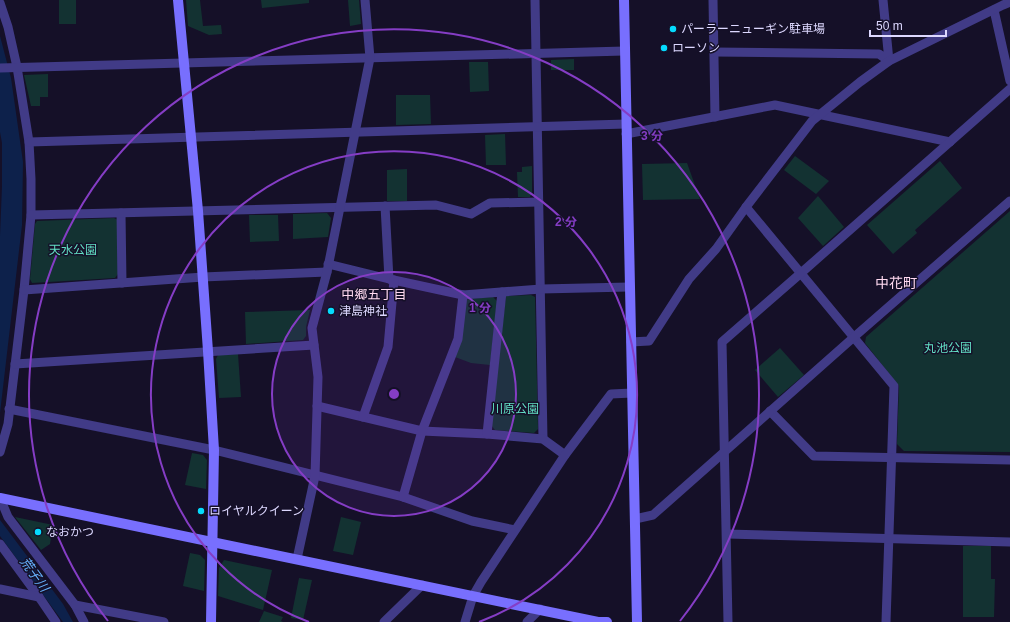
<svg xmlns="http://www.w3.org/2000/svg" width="1010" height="622" viewBox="0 0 1010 622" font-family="Arial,'Noto Sans JP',sans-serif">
	<rect width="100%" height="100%" fill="#151028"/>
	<g fill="#133232">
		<rect x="59" y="0" width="17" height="24"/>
		<polygon points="186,0 200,0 203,26 221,25 222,34 209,35 188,26"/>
		<polygon points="261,0 309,0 309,3 262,8"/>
		<polygon points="348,0 359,0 361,24 350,26"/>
		<polygon points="574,59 574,70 551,70 551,60"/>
		<polygon points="469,62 488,62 489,91 470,92"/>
		<polygon points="48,74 48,97 40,97 40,106 31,106 24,75"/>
		<polygon points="396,95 430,95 431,124 396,125"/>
		<polygon points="505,134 506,165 486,165 485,135"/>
		<polygon points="795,156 829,181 816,194 784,170"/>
		<polygon points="940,161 962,188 915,230 917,233 893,254 867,225"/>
		<polygon points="687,163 700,199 643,200 642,164"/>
		<polygon points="532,166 532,193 530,197 518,197 517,172 522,172 522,167"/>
		<polygon points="407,169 407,201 387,201 387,170"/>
		<polygon points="818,196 844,227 823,246 798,218"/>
		<polygon points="1010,211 1010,452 904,451 897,444 899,386 865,343 866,337"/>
		<polygon points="327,213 331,218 328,237 293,239 293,214"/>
		<polygon points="278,215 279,241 250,242 249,215"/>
		<polygon points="114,218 118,220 118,274 115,278 32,283 30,279 35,224 37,221"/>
		<polygon points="531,295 535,297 538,429 534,433 495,430 491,425 506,296"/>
		<polygon points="493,297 497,301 490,365 471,363 455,357 465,301 469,299"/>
		<polygon points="310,310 306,327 306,336 303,340 246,344 245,312"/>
		<polygon points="780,348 804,375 778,397 755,370"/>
		<polygon points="238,354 241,397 219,398 216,359 218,355"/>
		<polygon points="192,453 203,455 207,460 206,489 185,485"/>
		<polygon points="15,517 53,525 50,544 41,550"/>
		<polygon points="341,517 361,522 353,555 333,551"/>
		<polygon points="963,546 991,546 991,579 995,579 994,617 963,617"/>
		<polygon points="190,553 200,555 205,560 204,591 183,586"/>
		<polygon points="224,560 272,570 263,610 218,596 219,568"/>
		<polygon points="299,578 312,580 303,620 291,618"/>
		<polygon points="264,611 283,617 281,621 283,622 259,622"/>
	</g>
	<g fill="#0d214b">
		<polygon points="0,36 11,78 23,162 22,225 0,413 0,236 2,186 2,143 0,132"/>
		<polygon points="0,520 63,604 73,622 63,622 0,536"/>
	</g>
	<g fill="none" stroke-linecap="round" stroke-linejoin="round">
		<g stroke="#413b87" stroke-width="9">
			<polyline points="535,0 543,439"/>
			<polyline points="713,0 715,117"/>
			<polyline points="0,3 8,27 17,67 29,142 31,179 31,215 24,290 8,424 0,452"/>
			<polyline points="994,10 1010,81"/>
			<polyline points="714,52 879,54 889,61 883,0"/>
			<polyline points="0,68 624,51"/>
			<polyline points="626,134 775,105 950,142"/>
			<polyline points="29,142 626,124"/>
			<polyline points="385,206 389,279"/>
			<polyline points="746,207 894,386 886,622"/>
			<polyline points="121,213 122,283"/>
			<polyline points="31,215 436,205 471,214 490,203 539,202"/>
			<polyline points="328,264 389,279 463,295 541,289 629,287"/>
			<polyline points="24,290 203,277 327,272"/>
			<polyline points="631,342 649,341 689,279 716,249 746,207 812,121 860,82 889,61 1003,5 1010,2"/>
			<polyline points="15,364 314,345"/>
			<polyline points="317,406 422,431 487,434 543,439 565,455"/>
			<polyline points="9,409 214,450 403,497 472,521 515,530"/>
			<polyline points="770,411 814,456 1010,460"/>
			<polyline points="363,417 388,347 394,280"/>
			<polyline points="487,434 502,292"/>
			<polyline points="403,497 422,431 458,339 463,295"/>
			<polyline points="0,498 8,517 75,605 84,622"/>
			<polyline points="635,519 653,515 854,337 1010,201"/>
			<polyline points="727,534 1010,542"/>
			<polyline points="0,544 39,597 56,622"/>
			<polyline points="297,559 315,476 318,377 312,328 327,272 370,58 365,0"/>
			<polyline points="0,589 39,597"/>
			<polyline points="75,605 164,622"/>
			<polyline points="384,622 422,585"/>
			<polyline points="465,622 473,596 481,582 565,455 611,394 632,393"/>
			<polyline points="527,622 540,609"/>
			<polyline points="728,622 722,342 801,273 1010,89"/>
		</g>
		<g stroke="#786ffe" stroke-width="10">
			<polyline points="178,0 198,211 208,351 214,450 211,622"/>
			<polyline points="624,0 637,622"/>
			<polyline points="0,498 598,622 607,622"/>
		</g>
	</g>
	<circle cx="394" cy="394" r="122" fill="#853dc5" fill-opacity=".12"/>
	<g fill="none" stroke="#853dc5" stroke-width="2">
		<circle cx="394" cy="394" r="122"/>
		<path d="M309 622A243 243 0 1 1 479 622"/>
		<path d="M108 621A365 365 0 1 1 680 621"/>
	</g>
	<g fill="#05dbfe" stroke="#151028" stroke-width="1.5">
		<circle cx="673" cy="29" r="4"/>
		<circle cx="664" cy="48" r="4"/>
		<circle cx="331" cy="311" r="4"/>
		<circle cx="201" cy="511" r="4"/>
		<circle cx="38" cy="532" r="4"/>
	</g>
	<g text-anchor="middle" stroke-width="3" stroke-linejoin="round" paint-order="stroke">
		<g font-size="12" fill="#ddd8ff" stroke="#151028" text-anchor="start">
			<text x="681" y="33">パーラーニューギン駐車場</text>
			<text x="672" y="52">ローソン</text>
			<text x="339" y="315">津島神社</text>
			<text x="209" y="515">ロイヤルクイーン</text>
			<text x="46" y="536">なおかつ</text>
		</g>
		<g font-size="12" fill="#62e0c5" stroke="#151028">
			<text x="73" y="254">天水公園</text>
			<text x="948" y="352">丸池公園</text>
			<text x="515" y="413">川原公園</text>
		</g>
		<g font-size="13" fill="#ffd9f0" stroke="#151028">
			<text x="374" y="299">中郷五丁目</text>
		</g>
		<g font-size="13" font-style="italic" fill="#66b2fe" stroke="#151028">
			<text transform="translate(35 574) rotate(54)" y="5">荒子川</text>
		</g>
		<g font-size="14" fill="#ffd9f0" stroke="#151028">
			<text x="896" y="288">中花町</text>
		</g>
	</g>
	<circle cx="394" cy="394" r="6" fill="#853dc5" stroke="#151028" stroke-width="2"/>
	<g font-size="12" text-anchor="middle" font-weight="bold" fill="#853dc5" stroke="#151028" stroke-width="3" stroke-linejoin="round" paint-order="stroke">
		<text x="652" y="140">3 分</text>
		<text x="566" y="226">2 分</text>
		<text x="480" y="312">1 分</text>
	</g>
	<path d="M870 30v6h76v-6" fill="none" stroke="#ddd8ff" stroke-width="2"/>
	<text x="876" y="30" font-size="12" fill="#ddd8ff" stroke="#151028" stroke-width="3" paint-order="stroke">50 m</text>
</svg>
